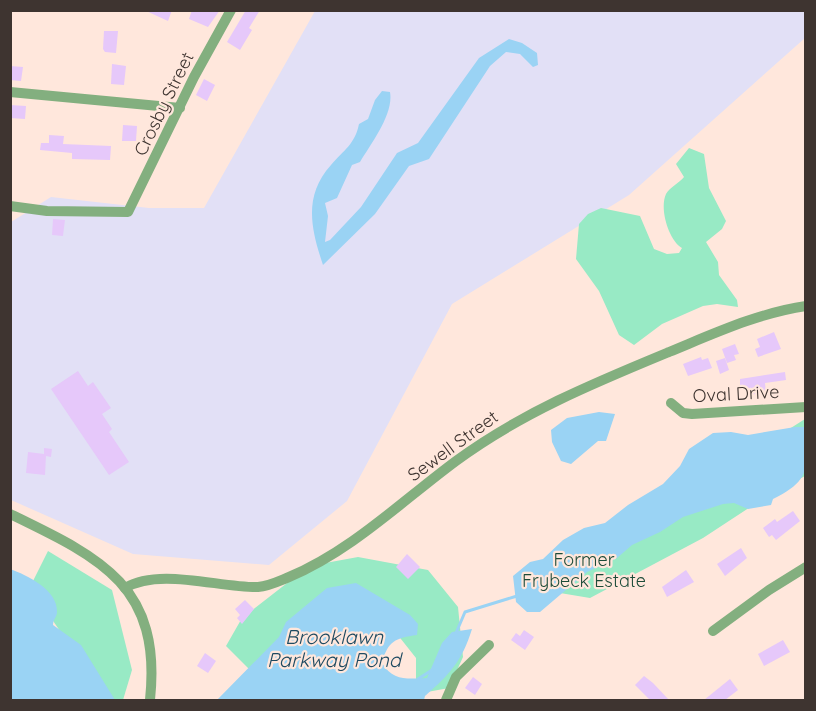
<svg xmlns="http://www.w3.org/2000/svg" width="816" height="711" viewBox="0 0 816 711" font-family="Quicksand,sans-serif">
	<rect width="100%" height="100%" fill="#ffe7dc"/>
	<polygon fill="#e2e0f6" points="315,11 805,11 805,38 629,195 452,304 347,501 269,565 133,554 11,500 11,222 51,197 149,208 204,208"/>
	<g fill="#98eac5">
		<path d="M689 148 704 154 709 188 726 221 722 229 706 242 718 262 719 275 737 300 738 307 717 304 703 306 662 324 634 345 619 335 599 291 576 259 579 224 588 214 601 208 640 216 654 249 667 254 679 253 682 248C669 241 659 209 666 194 670 187 679 183 684 177L676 164Z"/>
		<polygon points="805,419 805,476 764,498 703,538 590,598 560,593 699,481 728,468"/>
		<polygon points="48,551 112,590 132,670 123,700 107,700 30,587"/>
		<polygon points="358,557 428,570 458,607 463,657 449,688 416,694 416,658 397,634 256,676 226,646 242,618 309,566"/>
	</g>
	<g fill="#9ad3f4">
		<path d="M509 39 522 43 537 53 538 65 533 67 520 54 506 52 490 66 429 159 409 166 375 214 323 265C311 229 303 196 331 165 344 150 355 144 359 124L368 119 375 100 382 91 390 92C394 114 371 144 360 162L352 165 337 198 325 203 328 216 325 242 330 240 361 207 397 153 418 143 479 58Z"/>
		<polygon points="599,412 615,414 606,441 598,441 571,464 561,461 552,442 551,430 567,418"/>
		<path d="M795 427H805C806 468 813 479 773 499L771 505 748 509 734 503 723 504 683 517 660 532 632 545 617 558 587 572 540 612H527L516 602 513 576 530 562 543 559 563 540 584 528 605 523 628 505 663 484 680 466 689 449 713 433 731 432 748 435Z"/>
		<path d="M10 569C27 575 58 590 57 612 57 617 53 619 53 625L81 645 115 700H11Z"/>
		<path d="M356 583 410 615 418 624 417 635C395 638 388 641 382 663 393 681 407 679 427 678L442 643 452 632 472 629C462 661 450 674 425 696L424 700H217L279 637 286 622 327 588Z"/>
	</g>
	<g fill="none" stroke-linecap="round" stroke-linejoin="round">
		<g stroke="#9ad3f4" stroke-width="3">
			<polyline points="456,633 465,612 517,596"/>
			<polyline points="418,679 432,670"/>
		</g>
	</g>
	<g fill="#e6c8fa">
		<polygon points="144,10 172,10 168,21"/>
		<polygon points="192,10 220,10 208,27 189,19"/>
		<polygon points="246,10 260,10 249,28 252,30 240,50 227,42"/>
		<polygon points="104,31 118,31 116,53 105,52 103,49"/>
		<polygon points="112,64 126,66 124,85 111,84"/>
		<polygon points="10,66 23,67 21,81 10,80"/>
		<polygon points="204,79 215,85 207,101 196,95"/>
		<polygon points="10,105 26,106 25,119 10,118"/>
		<polygon points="123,125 137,126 136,141 122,141"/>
		<polygon points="49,135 64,136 63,144 111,146 110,160 72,159 72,153 40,150 41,143 49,143"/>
		<polygon points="53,219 65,220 63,236 52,235"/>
		<polygon points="774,332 781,349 758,357 755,349 760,347 757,339"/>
		<polygon points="735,344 739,354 734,355 736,360 727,363 722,349"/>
		<polygon points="701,357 702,360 708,358 712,368 688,376 683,364"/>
		<polygon points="725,358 729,370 720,374 716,361"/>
		<polygon points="78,371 88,386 93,382 111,408 102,414 112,429 109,432 129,462 109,475 51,389"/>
		<polygon points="785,372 786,380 765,383 766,393 747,395 747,388 740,389 740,379"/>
		<polygon points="44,448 52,449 51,457 46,456 45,475 26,473 28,452 44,454"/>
		<polygon points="793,511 800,521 776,540 772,535 769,537 763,528 775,519 777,522"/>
		<polygon points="741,548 747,558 725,576 717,564"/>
		<polygon points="407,554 420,567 408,579 396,567"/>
		<polygon points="686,570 694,582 667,597 662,587"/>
		<polygon points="245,600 254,609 242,624 237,618 240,615 235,609"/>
		<polygon points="524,630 534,637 525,650 511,640 516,633 520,636"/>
		<polygon points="783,640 790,652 764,666 758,654"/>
		<polygon points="205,653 216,661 208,673 197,666"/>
		<polygon points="644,676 653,683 669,700 650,700 635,685"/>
		<polygon points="473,677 482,684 475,695 465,688"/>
		<polygon points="730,679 738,690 725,700 704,700"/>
	</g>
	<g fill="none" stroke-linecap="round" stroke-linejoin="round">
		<g stroke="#83af7f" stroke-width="10">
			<polyline points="10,92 180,108"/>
			<polyline points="10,206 47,211 128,212 194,77 231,10"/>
			<polyline points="671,403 683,413 692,414 806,407"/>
			<path d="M10 514C101 558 162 586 150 700"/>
			<path d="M125 588C159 567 220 588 258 587 269 586 279 581 289 577 351 551 402 501 456 461 521 413 594 383 669 352 713 334 758 313 806 306"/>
			<polyline points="713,631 769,590 806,567"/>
			<polyline points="446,700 456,677 489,645"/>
		</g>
	</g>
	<g text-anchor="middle" stroke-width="4.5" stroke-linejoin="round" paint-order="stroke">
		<g font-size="18" fill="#3e3430" stroke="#ffe7dc">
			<text transform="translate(164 104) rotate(-64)" y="6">Crosby Street</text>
			<text transform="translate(736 394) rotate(-3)" y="6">Oval Drive</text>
			<text transform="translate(453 446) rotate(-36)" y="6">Sewell Street</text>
		</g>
		<g font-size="18" fill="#1c4b38" stroke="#ffe7dc">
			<text x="584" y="566">Former<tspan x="584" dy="21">Frybeck Estate</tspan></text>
		</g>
		<g font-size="20" font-style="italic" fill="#1e4a61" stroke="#ffe7dc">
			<text x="334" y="644">Brooklawn<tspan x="334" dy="23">Parkway Pond</tspan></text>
		</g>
	</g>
	<rect width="816" height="711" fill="none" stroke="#3e3430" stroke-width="24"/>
</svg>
